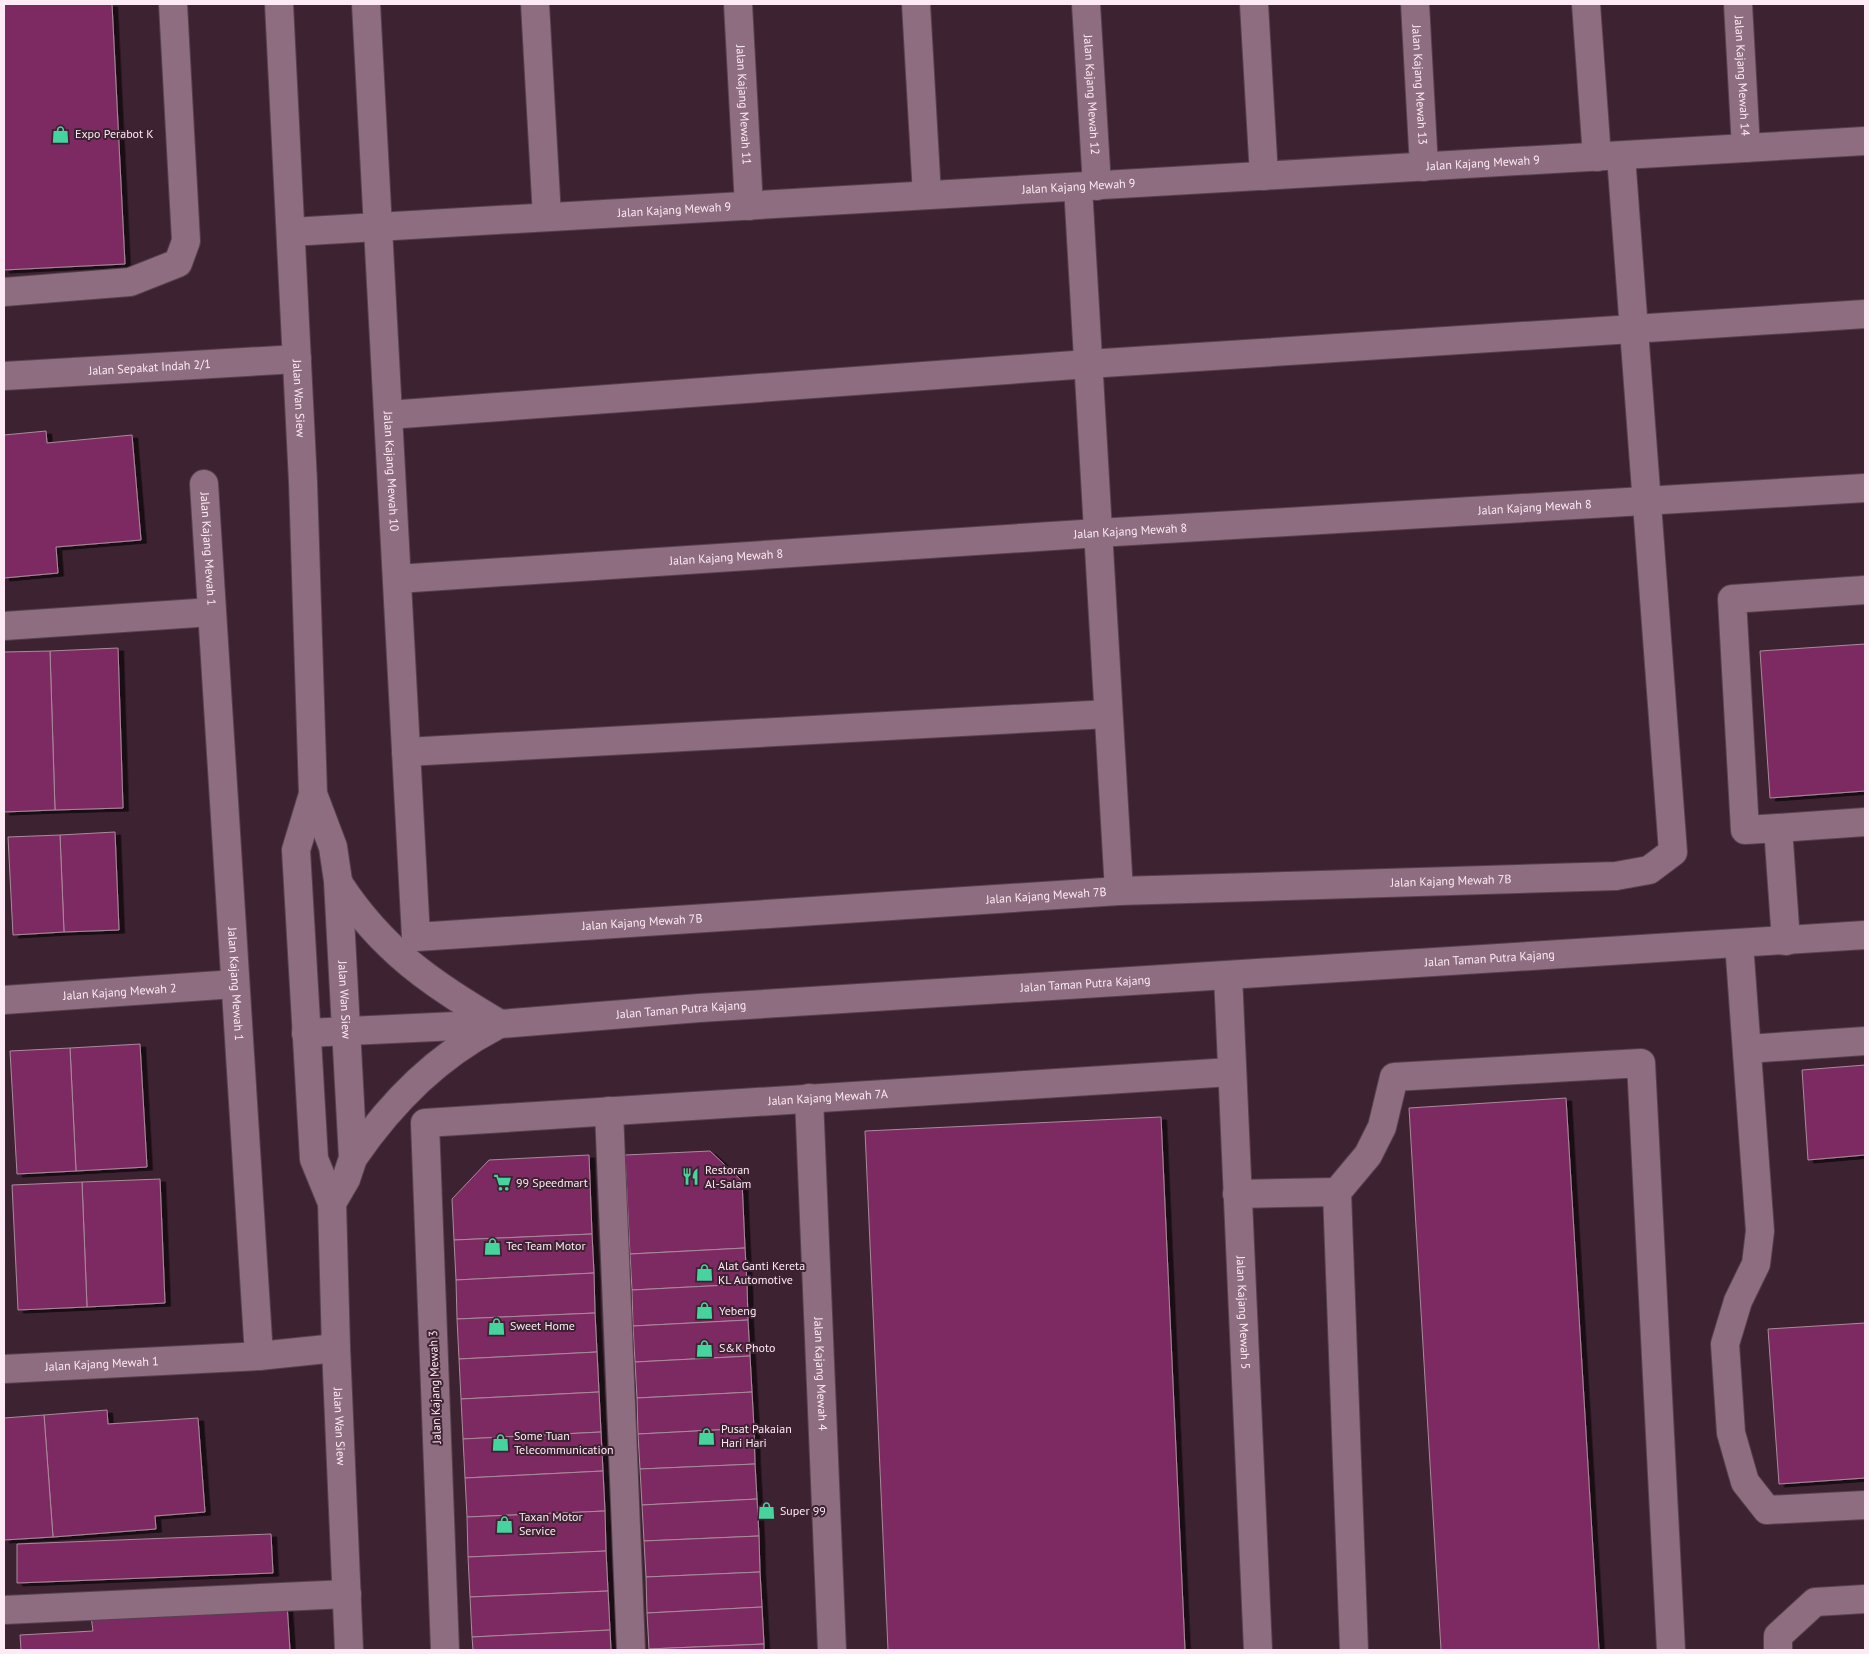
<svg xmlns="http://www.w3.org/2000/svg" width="1869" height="1654" viewBox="0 0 1869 1654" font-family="'PT Sans',sans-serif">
	<defs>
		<filter id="shadow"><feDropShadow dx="5.5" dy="3" stdDeviation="0" flood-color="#0009"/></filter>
	</defs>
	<rect width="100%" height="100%" fill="#3d2232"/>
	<g fill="#7e2c62" stroke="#aa899c" filter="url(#shadow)">
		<polygon points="4,4 112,4 125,264 4,270"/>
		<polygon points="46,431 47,443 132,435 141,540 56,547 58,573 4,578 4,435"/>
		<polygon points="1865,644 1865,791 1770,798 1760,651"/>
		<polygon points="118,648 123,808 55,810 50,651"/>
		<polygon points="50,651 55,810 4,812 4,652"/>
		<polygon points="115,832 119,930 64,932 60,835"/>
		<polygon points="60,835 64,932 13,935 8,837"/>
		<polygon points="140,1044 147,1167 76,1171 70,1048"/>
		<polygon points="70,1048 76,1171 17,1174 10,1051"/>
		<polygon points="1865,1065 1865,1155 1808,1160 1802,1070"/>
		<polygon points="1566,1098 1599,1650 1441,1650 1409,1108"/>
		<polygon points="1161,1117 1185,1650 888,1650 865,1131"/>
		<polygon points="710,1151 742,1181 745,1248 630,1254 625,1155"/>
		<polygon points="589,1155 592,1234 454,1240 452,1199 489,1160"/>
		<polygon points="160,1179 165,1303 87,1307 82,1182"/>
		<polygon points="82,1182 87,1307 18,1310 12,1185"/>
		<polygon points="592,1234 594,1273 456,1280 454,1240"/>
		<polygon points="745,1248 747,1284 632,1290 630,1254"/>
		<polygon points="594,1273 595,1313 457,1319 456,1280"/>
		<polygon points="747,1284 748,1320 633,1326 632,1290"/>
		<polygon points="595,1313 597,1352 459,1359 457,1319"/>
		<polygon points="748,1320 750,1356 635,1362 633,1326"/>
		<polygon points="1865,1323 1865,1478 1779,1484 1768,1329"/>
		<polygon points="597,1352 599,1392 461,1399 459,1359"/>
		<polygon points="750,1356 752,1392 637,1398 635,1362"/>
		<polygon points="599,1392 601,1432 463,1439 461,1399"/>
		<polygon points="752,1392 754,1428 638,1434 637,1398"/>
		<polygon points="107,1410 108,1424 198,1418 205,1512 155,1516 156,1529 53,1537 44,1415"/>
		<polygon points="44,1415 53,1537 4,1540 4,1418"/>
		<polygon points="754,1428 755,1464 640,1469 638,1434"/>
		<polygon points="601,1432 603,1471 465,1478 463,1439"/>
		<polygon points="755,1464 757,1499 642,1505 640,1469"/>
		<polygon points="603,1471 605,1511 467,1517 465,1478"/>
		<polygon points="757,1499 759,1536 644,1541 642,1505"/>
		<polygon points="605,1511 606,1551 468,1557 467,1517"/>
		<polygon points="271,1534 273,1573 17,1583 17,1544"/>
		<polygon points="759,1536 760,1572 646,1577 644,1541"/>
		<polygon points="606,1551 608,1591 470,1597 468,1557"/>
		<polygon points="760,1572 762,1607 647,1613 646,1577"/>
		<polygon points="608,1591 610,1630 472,1637 470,1597"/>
		<polygon points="287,1604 290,1650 21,1650 20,1635 93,1631 91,1616"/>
		<polygon points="762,1607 764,1644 649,1649 647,1613"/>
		<polygon points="610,1630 611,1650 473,1650 472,1637"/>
		<polygon points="764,1644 764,1650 649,1650 649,1649"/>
	</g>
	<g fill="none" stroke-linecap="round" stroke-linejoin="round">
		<defs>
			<g id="minor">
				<path id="s1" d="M279 4 303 482 313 794 296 850 314 1159 332 1203 336 1348 349 1650"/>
				<path id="s2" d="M366 4 416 937 1119 891 1616 876 1649 870 1673 852 1621 156"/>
				<polyline points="535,4 547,217"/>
				<path id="s3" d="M738 4 749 206"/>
				<polyline points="916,4 927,195"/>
				<path id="s4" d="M1086 4 1097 186"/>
				<polyline points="1254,4 1264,176"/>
				<path id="s5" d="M1415 4 1424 167"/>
				<polyline points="1586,4 1597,157"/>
				<path id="s6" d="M1738 4 1746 148"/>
				<polyline points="1078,187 1119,891"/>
				<path id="s7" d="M291 232 1865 141"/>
				<polyline points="4,292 130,282 178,263 186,241 173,4"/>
				<path id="s8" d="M4 376 297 359"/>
				<polyline points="388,415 1088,364 1865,314"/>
				<path id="s9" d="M204 484 259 1356"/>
				<path id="s10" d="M397 579 1098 533 1865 488"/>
				<polyline points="4,626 212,612"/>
				<polyline points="406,752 1108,714"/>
				<path id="s11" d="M313 794 333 847 338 881 353 1158 346 1179 332 1203"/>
				<polyline points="1778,828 1865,822"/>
				<path d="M339 884C382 950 433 985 500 1024"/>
				<polyline points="1786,941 1778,828 1745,830 1732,599 1865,590"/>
				<polyline points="1739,943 1760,1231 1756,1264 1738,1301 1725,1344 1731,1433 1745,1482 1767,1510 1865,1505"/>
				<path id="s12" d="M1228 975 1258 1650"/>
				<path id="s13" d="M4 1000 235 984"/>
				<path id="s14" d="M306 1033 500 1024 699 1008 1865 935"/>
				<polyline points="1747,1049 1865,1041"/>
				<path id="s15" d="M809 1098 832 1650"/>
				<polyline points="609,1111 631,1650"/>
				<path d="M353 1158C390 1104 436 1057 494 1027"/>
				<polyline points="1237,1194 1337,1192"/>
				<path id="s16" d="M4 1369 259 1356 336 1348"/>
				<polyline points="4,1610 347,1594"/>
				<path id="s17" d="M445 1650 425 1123 1231 1072"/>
				<polyline points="1354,1650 1337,1192 1368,1155 1382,1127 1394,1077 1641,1063 1671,1650"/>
				<polyline points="1778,1650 1778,1636 1815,1602 1865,1599"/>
			</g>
		</defs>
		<use href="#minor" stroke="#57414e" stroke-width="30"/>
		<use href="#minor" stroke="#8d6d7f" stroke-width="28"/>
	</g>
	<defs>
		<symbol id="shop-bare" viewBox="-9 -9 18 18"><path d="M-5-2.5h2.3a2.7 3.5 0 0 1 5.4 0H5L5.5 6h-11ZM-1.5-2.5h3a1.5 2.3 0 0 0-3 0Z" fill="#46d49e" stroke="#3d2232" stroke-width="2.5" paint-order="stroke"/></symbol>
		<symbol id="restaurant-bare" viewBox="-9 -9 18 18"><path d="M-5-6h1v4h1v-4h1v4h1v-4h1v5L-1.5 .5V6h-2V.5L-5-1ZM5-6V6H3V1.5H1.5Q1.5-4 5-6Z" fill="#46d49e" stroke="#3d2232" stroke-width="2.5" paint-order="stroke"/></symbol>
		<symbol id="supermarket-bare" viewBox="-9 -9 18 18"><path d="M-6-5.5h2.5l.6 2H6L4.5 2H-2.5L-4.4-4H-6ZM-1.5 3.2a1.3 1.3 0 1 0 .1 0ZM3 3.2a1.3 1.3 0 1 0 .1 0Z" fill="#46d49e" stroke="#3d2232" stroke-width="2.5" paint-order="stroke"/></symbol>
	</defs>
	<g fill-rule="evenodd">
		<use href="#shop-bare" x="48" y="122" width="25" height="25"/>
		<use href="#restaurant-bare" x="678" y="1164" width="25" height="25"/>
		<use href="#supermarket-bare" x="490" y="1170" width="25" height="25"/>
		<use href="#shop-bare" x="480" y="1234" width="25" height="25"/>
		<use href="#shop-bare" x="692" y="1260" width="25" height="25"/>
		<use href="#shop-bare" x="692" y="1298" width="25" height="25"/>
		<use href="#shop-bare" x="484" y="1314" width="25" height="25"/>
		<use href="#shop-bare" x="692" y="1336" width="25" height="25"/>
		<use href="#shop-bare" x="694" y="1424" width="25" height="25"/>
		<use href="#shop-bare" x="488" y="1430" width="25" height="25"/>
		<use href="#shop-bare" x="754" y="1498" width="25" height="25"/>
		<use href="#shop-bare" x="492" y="1512" width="25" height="25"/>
	</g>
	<g text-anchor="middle" stroke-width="4" stroke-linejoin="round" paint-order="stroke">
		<g font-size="12" fill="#fdeaf4" stroke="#3d2232">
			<text dy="4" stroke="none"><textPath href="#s6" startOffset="72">Jalan Kajang Mewah 14</textPath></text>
			<text dy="4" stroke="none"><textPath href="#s5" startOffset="81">Jalan Kajang Mewah 13</textPath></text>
			<text dy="4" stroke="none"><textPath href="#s4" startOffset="91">Jalan Kajang Mewah 12</textPath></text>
			<text dy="4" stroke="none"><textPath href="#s3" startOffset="101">Jalan Kajang Mewah 11</textPath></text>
			<text dy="4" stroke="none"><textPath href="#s7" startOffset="1194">Jalan Kajang Mewah 9</textPath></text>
			<text dy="4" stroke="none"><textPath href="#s7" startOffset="789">Jalan Kajang Mewah 9</textPath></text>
			<text dy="4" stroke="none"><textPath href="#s7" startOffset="384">Jalan Kajang Mewah 9</textPath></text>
			<text dy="4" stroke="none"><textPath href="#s8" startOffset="146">Jalan Sepakat Indah 2/1</textPath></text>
			<text dy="4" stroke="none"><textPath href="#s1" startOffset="395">Jalan Wan Siew</textPath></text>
			<text dy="4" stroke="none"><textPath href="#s2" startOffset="468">Jalan Kajang Mewah 10</textPath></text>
			<text dy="4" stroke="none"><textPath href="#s10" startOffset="1140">Jalan Kajang Mewah 8</textPath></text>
			<text dy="4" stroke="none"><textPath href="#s10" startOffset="735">Jalan Kajang Mewah 8</textPath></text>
			<text dy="4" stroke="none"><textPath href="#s9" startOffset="65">Jalan Kajang Mewah 1</textPath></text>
			<text dy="4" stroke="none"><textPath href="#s10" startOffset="330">Jalan Kajang Mewah 8</textPath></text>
			<text dy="4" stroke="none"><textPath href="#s2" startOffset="1971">Jalan Kajang Mewah 7B</textPath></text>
			<text dy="4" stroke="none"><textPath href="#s2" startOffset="1566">Jalan Kajang Mewah 7B</textPath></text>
			<text dy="4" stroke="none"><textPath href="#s2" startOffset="1161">Jalan Kajang Mewah 7B</textPath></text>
			<text dy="4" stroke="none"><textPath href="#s14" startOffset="1186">Jalan Taman Putra Kajang</textPath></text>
			<text dy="4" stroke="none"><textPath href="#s9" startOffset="501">Jalan Kajang Mewah 1</textPath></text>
			<text dy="4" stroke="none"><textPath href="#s14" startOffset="781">Jalan Taman Putra Kajang</textPath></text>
			<text dy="4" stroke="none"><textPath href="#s13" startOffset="116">Jalan Kajang Mewah 2</textPath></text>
			<text dy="4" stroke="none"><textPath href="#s11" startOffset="210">Jalan Wan Siew</textPath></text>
			<text dy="4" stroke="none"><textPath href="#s14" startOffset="376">Jalan Taman Putra Kajang</textPath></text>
			<text dy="4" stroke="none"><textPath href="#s17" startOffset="931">Jalan Kajang Mewah 7A</textPath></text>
			<text dy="4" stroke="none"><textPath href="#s12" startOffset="338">Jalan Kajang Mewah 5</textPath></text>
			<text dy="4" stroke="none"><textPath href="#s16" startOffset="98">Jalan Kajang Mewah 1</textPath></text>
			<text dy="4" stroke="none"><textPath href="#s15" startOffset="276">Jalan Kajang Mewah 4</textPath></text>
			<text transform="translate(435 1387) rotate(-92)" y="4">Jalan Kajang Mewah 3</text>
			<text dy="4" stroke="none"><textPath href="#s1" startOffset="1430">Jalan Wan Siew</textPath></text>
		</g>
		<g font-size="12" fill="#fdeaf4" stroke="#3d2232" text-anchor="start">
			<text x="75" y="138">Expo Perabot K</text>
			<text x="705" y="1174">Restoran<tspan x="705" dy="14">Al-Salam</tspan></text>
			<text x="516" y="1187">99 Speedmart</text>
			<text x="506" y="1250">Tec Team Motor</text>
			<text x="718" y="1270">Alat Ganti Kereta<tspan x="718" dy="14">KL Automotive</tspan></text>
			<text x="719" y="1315">Yebeng</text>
			<text x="510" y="1330">Sweet Home</text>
			<text x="719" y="1352">S&amp;K Photo</text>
			<text x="721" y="1433">Pusat Pakaian<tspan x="721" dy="14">Hari Hari</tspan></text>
			<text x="514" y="1440">Some Tuan<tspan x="514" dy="14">Telecommunication</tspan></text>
			<text x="780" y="1515">Super 99</text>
			<text x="519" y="1521">Taxan Motor<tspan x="519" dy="14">Service</tspan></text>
		</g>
	</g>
	<rect width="1869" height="1654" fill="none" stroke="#fdeaf4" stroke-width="10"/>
</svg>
